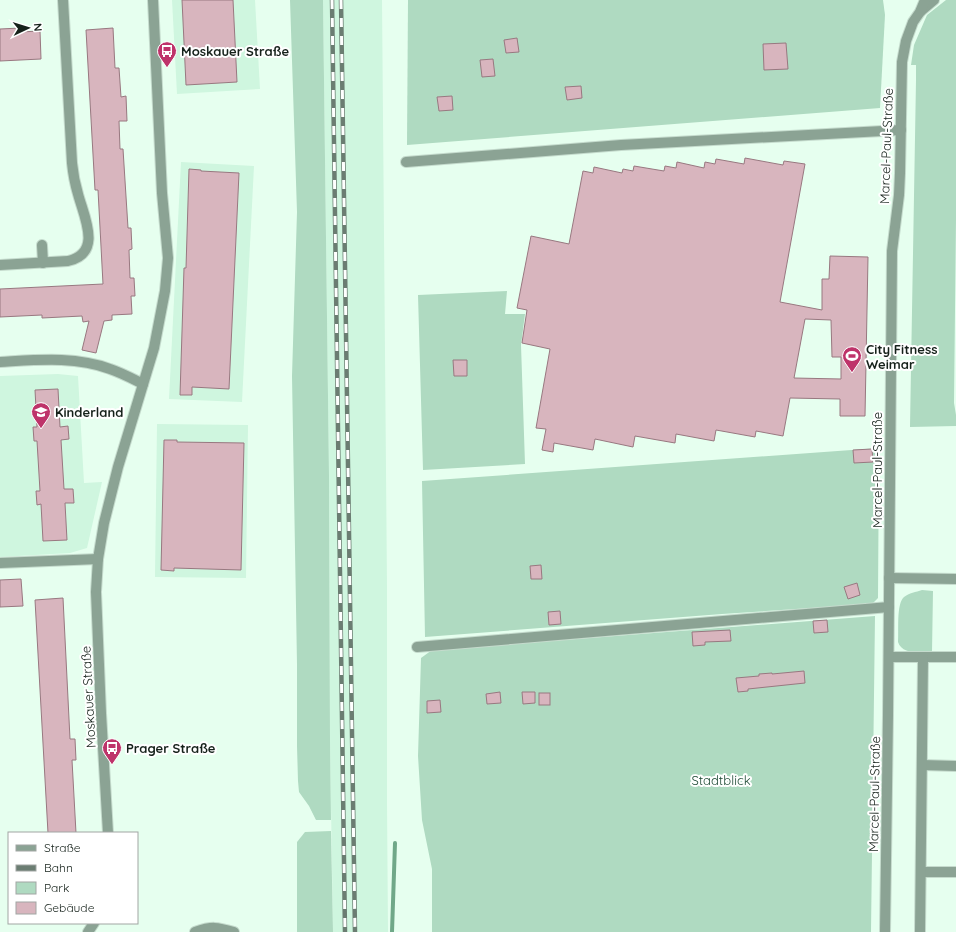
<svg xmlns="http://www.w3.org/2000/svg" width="956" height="932" viewBox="0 0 956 932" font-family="Quicksand,sans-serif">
	<rect width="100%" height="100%" fill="#e6ffef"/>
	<g fill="#cff6df">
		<polygon points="172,0 255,0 260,89 177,94"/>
		<polygon points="323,0 382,0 387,587 387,804 388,932 333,932 330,741 329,475"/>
		<polygon points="181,162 254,166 242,402 169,399"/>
		<polygon points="58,374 78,376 84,483 102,482 87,548 70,553 0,557 0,376"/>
		<polygon points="157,424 248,425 246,578 155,577"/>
	</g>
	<g fill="#afdac1">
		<polygon points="290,0 323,0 329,475 330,741 331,820 316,820 309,806 299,792 298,781 297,746 297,664 292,376 297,212"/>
		<polygon points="408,0 883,0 885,15 880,108 407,145"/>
		<polygon points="946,0 956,0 956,219 954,403 956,415 956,426 910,427 916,80 916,65 911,65 914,45 927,15"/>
		<polygon points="507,291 505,314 525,314 521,345 525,464 423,470 418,295"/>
		<polygon points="879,448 878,598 872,604 722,614 425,637 422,481"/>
		<path d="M922 590 933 591 932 652C921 652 902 655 898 642 899 631 896 604 904 597 909 593 916 592 922 590Z"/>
		<polygon points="875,616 871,932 432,932 432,869 422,820 418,756 421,658 432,650"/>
		<polygon points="331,831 333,932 297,932 297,842 305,832"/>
	</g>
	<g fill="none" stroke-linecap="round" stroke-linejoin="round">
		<polyline stroke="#6fa888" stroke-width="4" points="392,932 395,843"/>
	</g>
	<g fill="#d8b5be" stroke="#987880" fill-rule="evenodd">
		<polygon points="182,0 233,0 237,82 186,85"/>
		<polygon points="20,28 20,32 40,31 41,59 0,61 0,29"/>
		<polygon points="113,28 115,68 119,68 121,97 126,96 127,121 119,121 120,149 123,149 128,228 131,228 132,249 129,250 130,278 134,278 135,296 131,296 132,314 112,315 112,320 104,321 96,353 82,350 89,321 83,322 82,316 42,318 42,315 0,317 0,289 103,284 98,190 95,190 86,30"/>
		<polygon points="517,38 519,52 506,53 504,40"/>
		<polygon points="786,43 788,69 764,70 763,44"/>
		<polygon points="493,59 495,76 482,77 480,60"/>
		<polygon points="581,86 582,98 567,100 565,87"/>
		<polygon points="452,96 453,110 439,111 437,97"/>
		<path d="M745 158 783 165 784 161 805 164 780 302 822 310V279H829L830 256 868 257 865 416H840V399L790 398 783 436 756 431 755 437 716 430 714 441 676 434 675 443 635 436 633 447 595 439 593 450 554 443 553 452 542 450 546 429 536 428 550 349 522 343 527 310 517 308 531 236 569 244 583 171 593 173 594 167 622 173 623 169 633 171 634 166 664 171 665 166 676 168 677 162 704 168 705 162 715 164 716 159 744 164ZM805 319 831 320 832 357H841V379L794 378Z"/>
		<polygon points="189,169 201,170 201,171 239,173 229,389 192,387 192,395 180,395 184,268 186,268"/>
		<polygon points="453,360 467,360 467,376 454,376"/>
		<polygon points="58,389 60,427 68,426 69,439 61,440 64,489 73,489 74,503 65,503 67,540 43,541 41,504 37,505 36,491 40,491 37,441 34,441 33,427 37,427 35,390"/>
		<polygon points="164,440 177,440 177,442 244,443 241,570 174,568 174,571 161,570"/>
		<polygon points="872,449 873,462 854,463 853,450"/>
		<polygon points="541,565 542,579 531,579 530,566"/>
		<polygon points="21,579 23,606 0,607 0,580"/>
		<polygon points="857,583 860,595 848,599 844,587"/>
		<polygon points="63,598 70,739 75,739 76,760 72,760 76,833 48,833 35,600"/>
		<polygon points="560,611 561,624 549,625 548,612"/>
		<polygon points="827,620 828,632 814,633 813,621"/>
		<polygon points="730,630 731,641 705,642 705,645 693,646 692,632"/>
		<polygon points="804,671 805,683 748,689 748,691 738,692 736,678 759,676 759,674 772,673 772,674"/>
		<polygon points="500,692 501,703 487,704 486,694"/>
		<polygon points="522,692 535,692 535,703 523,704"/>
		<rect x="539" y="693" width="11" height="12"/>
		<polygon points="440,700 441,712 427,713 427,701"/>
	</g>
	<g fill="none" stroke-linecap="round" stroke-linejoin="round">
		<defs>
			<g id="minor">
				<polyline points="921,11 934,0"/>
				<polyline points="406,162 621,145 901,130"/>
				<polyline points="42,245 43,263"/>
				<path d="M0 265 68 261C103 253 84 217 78 194 75 184 73 173 72 163L63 0"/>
				<path d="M0 362C37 360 75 356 110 369 122 373 133 379 143 384"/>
				<polyline points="0,563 98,559"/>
				<polyline points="889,578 956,579"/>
				<polyline points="417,647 889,607"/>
				<polyline points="889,657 956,657"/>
				<polyline points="922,765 956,766"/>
				<polyline points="108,833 101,713 96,592 98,559 104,523 118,467 154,348 165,291 168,258 162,193 153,0"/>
				<polyline points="921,872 956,872"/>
				<polyline points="88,932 94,923"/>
				<path d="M195 932C212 926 217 927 234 932"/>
				<polyline points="885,932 888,715 892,251 899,195 900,173 902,62 906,41 913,22 920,12 925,0"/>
				<polyline points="920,932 923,657"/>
			</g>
		</defs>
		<use href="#minor" stroke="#c5dbcd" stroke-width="12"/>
		<use href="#minor" stroke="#8ba394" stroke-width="10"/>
		<defs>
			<g id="rail">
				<polyline points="332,0 345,932"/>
				<polyline points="341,0 355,932"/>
			</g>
		</defs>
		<use href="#rail" stroke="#6b7d72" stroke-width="4.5"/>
		<use href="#rail" stroke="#fff" stroke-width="3" stroke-dasharray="9" stroke-linecap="butt"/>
	</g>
	<defs>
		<symbol id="bus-pin" viewBox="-11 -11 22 30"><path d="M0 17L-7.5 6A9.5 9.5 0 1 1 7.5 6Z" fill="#be336a" stroke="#fff"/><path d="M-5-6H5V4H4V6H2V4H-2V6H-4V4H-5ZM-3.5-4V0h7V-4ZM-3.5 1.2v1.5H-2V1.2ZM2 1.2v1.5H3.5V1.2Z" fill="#fff"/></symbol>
		<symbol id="stadium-pin" viewBox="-11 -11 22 30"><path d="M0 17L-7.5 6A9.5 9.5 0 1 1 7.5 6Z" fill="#be336a" stroke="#fff"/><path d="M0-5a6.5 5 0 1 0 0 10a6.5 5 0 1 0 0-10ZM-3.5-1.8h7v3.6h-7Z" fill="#fff"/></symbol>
		<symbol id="school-pin" viewBox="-11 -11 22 30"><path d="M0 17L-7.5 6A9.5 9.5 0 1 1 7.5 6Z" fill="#be336a" stroke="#fff"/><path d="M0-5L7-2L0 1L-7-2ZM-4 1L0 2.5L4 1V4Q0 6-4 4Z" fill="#fff"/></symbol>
	</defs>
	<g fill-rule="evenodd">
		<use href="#bus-pin" x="156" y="40" width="22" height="30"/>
		<use href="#stadium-pin" x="841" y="345" width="22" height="30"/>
		<use href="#school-pin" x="30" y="401" width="22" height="30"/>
		<use href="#bus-pin" x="101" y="737" width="22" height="30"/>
	</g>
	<g text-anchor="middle" stroke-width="4" stroke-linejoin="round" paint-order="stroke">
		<g font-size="13" font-weight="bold" fill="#15211a" stroke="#fff" text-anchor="start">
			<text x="181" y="56">Moskauer Straße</text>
			<text x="866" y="354">City Fitness<tspan x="866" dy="15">Weimar</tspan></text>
			<text x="55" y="417">Kinderland</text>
			<text x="126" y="753">Prager Straße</text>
		</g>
		<g font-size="13" fill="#15211a" stroke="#fff">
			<text transform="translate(886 146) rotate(-88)" y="5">Marcel-Paul-Straße</text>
			<text transform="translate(877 470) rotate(-90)" y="5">Marcel-Paul-Straße</text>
			<text transform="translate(88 697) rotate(-93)" y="5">Moskauer Straße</text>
			<text transform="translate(874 794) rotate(-89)" y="5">Marcel-Paul-Straße</text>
		</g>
		<g font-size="13" fill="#1b4832" stroke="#fff">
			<text x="721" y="785">Stadtblick</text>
		</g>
	</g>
	<rect x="8" y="832" width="130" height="92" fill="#ffffff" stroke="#a1a6a3"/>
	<rect x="16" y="845" width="20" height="6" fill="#8ba394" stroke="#a1a6a3"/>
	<text x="44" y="852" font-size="12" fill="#15211a">Straße</text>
	<rect x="16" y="865" width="20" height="6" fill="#6b7d72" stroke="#a1a6a3"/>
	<text x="44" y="872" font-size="12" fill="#15211a">Bahn</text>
	<rect x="16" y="882" width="20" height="12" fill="#afdac1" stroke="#a1a6a3"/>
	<text x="44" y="892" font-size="12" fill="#15211a">Park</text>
	<rect x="16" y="902" width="20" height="12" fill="#d8b5be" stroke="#a1a6a3"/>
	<text x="44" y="912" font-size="12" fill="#15211a">Gebäude</text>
	<g transform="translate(28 28) rotate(86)" stroke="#ffffff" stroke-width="3" paint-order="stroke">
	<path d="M0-3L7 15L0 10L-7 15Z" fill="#15211a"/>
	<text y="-6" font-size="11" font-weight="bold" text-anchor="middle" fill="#15211a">N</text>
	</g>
</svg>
